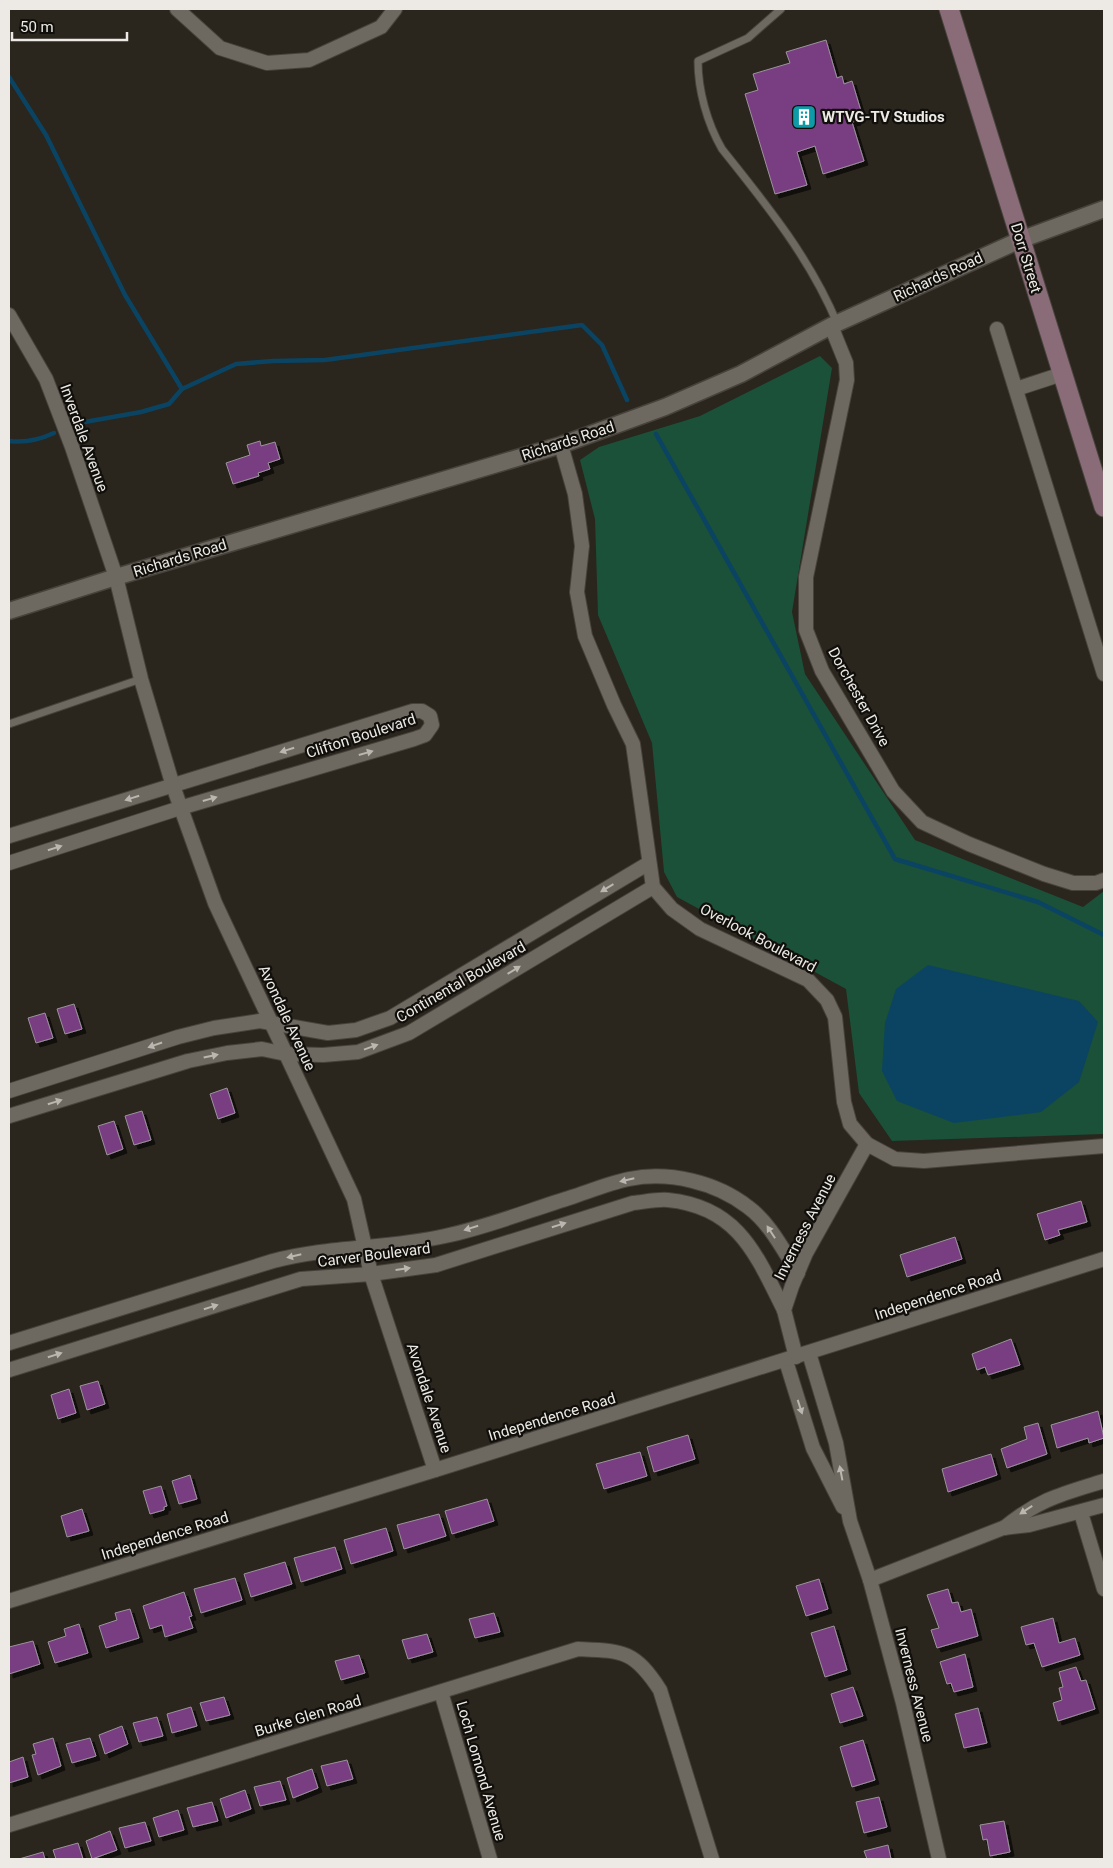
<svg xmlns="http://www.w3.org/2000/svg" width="1113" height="1868" viewBox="0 0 1113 1868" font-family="Roboto,sans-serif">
	<defs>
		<filter id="shadow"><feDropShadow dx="4" dy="4" stdDeviation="0" flood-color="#0009"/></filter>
	</defs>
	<rect width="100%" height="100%" fill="#2a251d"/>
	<polygon fill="#1b5039" points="820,356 832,368 792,612 805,674 915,840 1083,907 1104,891 1104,1134 892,1141 859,1093 846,989 677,897 664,872 652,743 598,615 595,519 580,460 599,447 700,416"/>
	<polygon fill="#0a4462" points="928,965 1079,1001 1098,1022 1079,1082 1041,1112 954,1123 897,1101 882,1071 885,1023 896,989"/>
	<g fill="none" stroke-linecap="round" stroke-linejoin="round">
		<g stroke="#0a4462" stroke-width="4.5">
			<polyline points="9,77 46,135 125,295 182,389 236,364 273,361 325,360 582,325 602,345 627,400"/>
			<polyline points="79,423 141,412 169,404 182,389"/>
			<polyline points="656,434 895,859 1038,902 1104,935"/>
			<path d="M9 441C25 443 39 440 54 433"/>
		</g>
	</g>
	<g fill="#793d82" stroke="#9b939c" filter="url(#shadow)">
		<polygon points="826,40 837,78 842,76 844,84 852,81 861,111 854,113 857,121 852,122 864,161 823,174 815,146 797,152 807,185 775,194 745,94 758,90 753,74 790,63 786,52"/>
		<polygon points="260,441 261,446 275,442 280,459 268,463 270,469 258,473 259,476 233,484 226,463 250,455 247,445"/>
		<polygon points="74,1004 82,1029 65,1034 57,1009"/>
		<polygon points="45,1013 53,1038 36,1043 28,1018"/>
		<polygon points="227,1088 235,1113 218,1119 210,1094"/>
		<polygon points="142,1111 151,1140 134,1145 125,1116"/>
		<polygon points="114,1121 123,1149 107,1155 98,1126"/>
		<polygon points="1081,1201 1087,1222 1058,1230 1060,1235 1045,1240 1037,1214"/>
		<polygon points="955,1237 962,1259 907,1277 900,1255"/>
		<polygon points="1011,1339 1020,1365 988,1375 985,1367 977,1370 972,1354"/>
		<polygon points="98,1381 105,1404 87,1410 80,1386"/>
		<polygon points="69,1389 76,1413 58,1419 51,1395"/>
		<polygon points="1098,1411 1104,1438 1089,1443 1088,1438 1057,1448 1051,1425"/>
		<polygon points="1038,1423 1047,1454 1007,1468 1001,1449 1027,1439 1024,1427"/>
		<polygon points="688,1435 695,1459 654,1472 647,1447"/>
		<polygon points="640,1452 647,1476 604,1489 596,1464"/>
		<polygon points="991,1454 997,1475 948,1492 942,1469"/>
		<polygon points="190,1475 197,1499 179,1504 172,1481"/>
		<polygon points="161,1486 167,1506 164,1507 164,1510 150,1514 143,1491"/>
		<polygon points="487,1499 494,1521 452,1534 445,1511"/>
		<polygon points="82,1509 89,1531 67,1537 61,1516"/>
		<polygon points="439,1514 446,1536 404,1549 397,1525"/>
		<polygon points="386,1528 393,1551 351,1564 344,1540"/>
		<polygon points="335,1547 342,1569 301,1582 294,1558"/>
		<polygon points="285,1562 292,1584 251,1597 244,1574"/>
		<polygon points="235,1578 242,1600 201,1613 194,1589"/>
		<polygon points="819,1579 828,1609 806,1616 796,1586"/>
		<polygon points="948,1589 952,1603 958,1602 961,1612 971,1609 978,1636 937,1648 931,1630 939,1628 927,1595"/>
		<polygon points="184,1592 192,1616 189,1617 193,1628 165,1637 162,1625 150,1629 143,1606"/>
		<polygon points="130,1609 139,1638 106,1648 99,1626 117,1620 115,1613"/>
		<polygon points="494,1613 500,1632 475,1638 469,1619"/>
		<polygon points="1053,1618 1059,1643 1075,1638 1080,1655 1042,1667 1034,1643 1026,1645 1021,1627"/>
		<polygon points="79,1624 88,1653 55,1663 48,1642 66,1636 64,1629"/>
		<polygon points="834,1626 847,1670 825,1677 811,1633"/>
		<polygon points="427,1634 433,1652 408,1659 402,1640"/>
		<polygon points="33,1641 40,1664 9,1674 9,1647"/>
		<polygon points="965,1654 973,1687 954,1692 951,1683 947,1684 940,1662"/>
		<polygon points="359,1655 365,1673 341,1680 335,1661"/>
		<polygon points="1076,1667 1081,1681 1086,1680 1095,1709 1058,1721 1053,1703 1062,1700 1059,1688 1063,1687 1059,1672"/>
		<polygon points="853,1687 863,1716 840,1723 831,1694"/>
		<polygon points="224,1697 230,1715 206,1721 200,1703"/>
		<polygon points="191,1707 197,1726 172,1733 167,1714"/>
		<polygon points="978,1708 987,1743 964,1748 955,1714"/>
		<polygon points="157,1717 163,1736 139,1742 133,1723"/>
		<polygon points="122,1726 128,1744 105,1754 99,1735"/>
		<polygon points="53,1738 61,1766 38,1775 32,1755 36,1754 33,1744"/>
		<polygon points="90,1738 96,1756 72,1763 66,1744"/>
		<polygon points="863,1740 875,1780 852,1787 840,1747"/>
		<polygon points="23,1757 28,1777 9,1783 9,1762"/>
		<polygon points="347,1760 353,1779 327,1786 321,1766"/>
		<polygon points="312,1769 318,1788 293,1798 287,1778"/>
		<polygon points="280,1781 286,1800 260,1806 254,1787"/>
		<polygon points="245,1790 251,1809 226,1818 220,1799"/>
		<polygon points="879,1797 887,1827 864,1833 856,1802"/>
		<polygon points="212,1802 218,1821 193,1827 187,1808"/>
		<polygon points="178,1810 184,1830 159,1837 153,1818"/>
		<polygon points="1004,1821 1010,1852 990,1856 987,1839 983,1840 980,1825"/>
		<polygon points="145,1822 151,1841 125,1848 119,1828"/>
		<polygon points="110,1831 117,1850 92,1859 86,1841"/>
		<polygon points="78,1843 83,1859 56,1859 53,1850"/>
		<polygon points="888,1845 891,1859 867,1859 864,1851"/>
		<polygon points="43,1852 45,1859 19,1859"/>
	</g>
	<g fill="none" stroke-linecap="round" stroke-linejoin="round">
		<defs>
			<g id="service">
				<path d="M781 9 748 38 698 61C698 90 707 123 722 149 766 204 810 258 837 323"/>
				<polyline points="9,724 141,679"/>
			</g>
			<g id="minor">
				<polyline points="177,9 220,48 267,63 309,60 381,27 395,9"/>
				<polyline points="9,315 46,379 72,447 116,577 141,679 173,786 215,903 354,1199 371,1274 435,1470"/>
				<polyline points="831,326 846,363 847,380 806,577 806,630 822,671 893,791 922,822 969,844 1044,874 1073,883 1096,883 1104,880"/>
				<polyline points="997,329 1104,674"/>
				<polyline points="1016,389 1062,374"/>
				<polyline points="561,445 575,494 582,546 577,592 585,636 614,705 633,744 653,887 672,909 700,929 808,980 827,1000 835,1017 844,1102 850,1124 867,1144 895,1159 924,1161 1104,1146"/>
				<polyline points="9,836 413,711 422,711 430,716 432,725 425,735 414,739 180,808 9,863"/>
				<polyline points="9,1091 178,1037 214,1028 260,1021 328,1033 356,1030 390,1018 649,863"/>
				<polyline points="9,1116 188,1061 227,1053 262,1049 286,1054 323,1055 358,1052 409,1033 653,887"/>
				<path d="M9 1343 273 1261C329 1246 388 1249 445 1236 488 1227 530 1210 572 1197 590 1191 610 1183 629 1179 669 1171 716 1182 748 1207 770 1223 783 1250 798 1273"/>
				<polyline points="809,1353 836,1443 850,1521 870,1580 903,1703 939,1859"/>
				<polyline points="796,1357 784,1310 792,1286 806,1253 867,1144"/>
				<polyline points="786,1361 813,1448 843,1507"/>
				<path d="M9 1370 301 1279 371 1274 436 1265 633 1203C644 1202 657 1199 668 1200 738 1207 756 1254 784 1310"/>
				<polyline points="1081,1513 1104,1589"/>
				<path d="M1004 1528C1039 1499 1062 1494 1104 1481"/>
				<polyline points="870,1580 1003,1528 1029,1525 1104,1505"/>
				<polyline points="9,1601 435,1470 1104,1259"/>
				<polyline points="441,1692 490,1859"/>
				<path d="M9 1825 578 1649C623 1651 634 1650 660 1690L712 1859"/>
			</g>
			<polyline id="tertiary" points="9,611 116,577 561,445 665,407 741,374 831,326 1020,240 1104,209"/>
			<polyline id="secondary" points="949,9 1104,507"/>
		</defs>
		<use href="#service" stroke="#47433c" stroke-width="9"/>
		<use href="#minor" stroke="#47433c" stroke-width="16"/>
		<use href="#tertiary" stroke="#47433c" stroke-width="19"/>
		<use href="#secondary" stroke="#47433c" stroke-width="21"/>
		<use href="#service" stroke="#6e6960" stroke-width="7"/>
		<use href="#minor" stroke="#6e6960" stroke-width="14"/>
		<use href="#tertiary" stroke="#6e6960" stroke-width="16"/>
		<use href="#secondary" stroke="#896c77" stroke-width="19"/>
	</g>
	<defs><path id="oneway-solid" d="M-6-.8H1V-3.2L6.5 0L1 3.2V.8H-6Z" transform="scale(1.25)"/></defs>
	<g fill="#bab6b0">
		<use href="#oneway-solid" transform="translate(287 750) rotate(163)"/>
		<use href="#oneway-solid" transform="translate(366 753) rotate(-16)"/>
		<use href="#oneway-solid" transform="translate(132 798) rotate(163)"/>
		<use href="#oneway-solid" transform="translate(210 799) rotate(-16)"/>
		<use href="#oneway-solid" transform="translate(55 848) rotate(-18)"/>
		<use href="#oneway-solid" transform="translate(607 888) rotate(149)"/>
		<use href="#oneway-solid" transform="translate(514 970) rotate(-31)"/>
		<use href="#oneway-solid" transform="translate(155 1045) rotate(161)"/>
		<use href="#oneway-solid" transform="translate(371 1047) rotate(-20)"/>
		<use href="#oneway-solid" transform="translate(211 1056) rotate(-12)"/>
		<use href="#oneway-solid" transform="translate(55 1102) rotate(-17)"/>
		<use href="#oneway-solid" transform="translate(627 1180) rotate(167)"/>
		<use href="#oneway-solid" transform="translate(559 1225) rotate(-17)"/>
		<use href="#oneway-solid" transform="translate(471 1228) rotate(163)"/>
		<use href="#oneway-solid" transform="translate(771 1232) rotate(-123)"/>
		<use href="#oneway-solid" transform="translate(294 1256) rotate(167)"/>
		<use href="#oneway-solid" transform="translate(403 1269) rotate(-8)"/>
		<use href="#oneway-solid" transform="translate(211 1307) rotate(-17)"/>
		<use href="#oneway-solid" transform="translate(55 1355) rotate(-17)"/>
		<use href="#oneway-solid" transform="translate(800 1407) rotate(72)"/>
		<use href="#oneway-solid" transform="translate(841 1473) rotate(-101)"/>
		<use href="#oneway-solid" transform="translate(1026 1510) rotate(147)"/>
	</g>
	<defs>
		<symbol id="building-square" viewBox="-11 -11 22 22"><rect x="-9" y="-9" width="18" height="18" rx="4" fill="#0f9aa8" stroke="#110f0b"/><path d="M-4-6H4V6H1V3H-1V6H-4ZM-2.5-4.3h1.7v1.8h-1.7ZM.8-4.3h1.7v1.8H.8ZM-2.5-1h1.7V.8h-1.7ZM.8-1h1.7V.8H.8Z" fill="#fff"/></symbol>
	</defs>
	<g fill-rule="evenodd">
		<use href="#building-square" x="790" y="103" width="28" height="28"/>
	</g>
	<g text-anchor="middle" stroke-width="4.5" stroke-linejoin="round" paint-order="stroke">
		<g font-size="15" font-weight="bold" fill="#edeae5" stroke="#110f0b" text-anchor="start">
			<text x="822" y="122">WTVG-TV Studios</text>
		</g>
		<g font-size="15" fill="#edeae5" stroke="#110f0b">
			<text transform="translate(1026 258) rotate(73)" y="5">Dorr Street</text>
			<text transform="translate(938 277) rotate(-25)" y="5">Richards Road</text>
			<text transform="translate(84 438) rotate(70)" y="5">Inverdale Avenue</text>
			<text transform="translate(568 441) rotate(-18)" y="5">Richards Road</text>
			<text transform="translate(180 558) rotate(-17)" y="5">Richards Road</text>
			<text transform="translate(859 697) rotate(61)" y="5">Dorchester Drive</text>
			<text transform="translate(361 736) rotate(-18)" y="5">Clifton Boulevard</text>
			<text transform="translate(758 938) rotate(28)" y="5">Overlook Boulevard</text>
			<text transform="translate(461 982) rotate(-30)" y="5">Continental Boulevard</text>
			<text transform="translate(287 1018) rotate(65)" y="5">Avondale Avenue</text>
			<text transform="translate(805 1227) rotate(-63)" y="5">Inverness Avenue</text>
			<text transform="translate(374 1255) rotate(-7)" y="5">Carver Boulevard</text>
			<text transform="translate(938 1295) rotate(-18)" y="5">Independence Road</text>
			<text transform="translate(429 1398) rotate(72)" y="5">Avondale Avenue</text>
			<text transform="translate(552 1417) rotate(-17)" y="5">Independence Road</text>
			<text transform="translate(165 1536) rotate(-17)" y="5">Independence Road</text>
			<text transform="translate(914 1685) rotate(76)" y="5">Inverness Avenue</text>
			<text transform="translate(308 1716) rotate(-17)" y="5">Burke Glen Road</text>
			<text transform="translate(481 1771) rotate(74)" y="5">Loch Lomond Avenue</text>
		</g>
	</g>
	<rect width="1113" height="1868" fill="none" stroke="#edeae5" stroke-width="20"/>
	<path d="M12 32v8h115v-8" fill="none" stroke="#edeae5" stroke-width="2.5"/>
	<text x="20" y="32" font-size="15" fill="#edeae5" stroke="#110f0b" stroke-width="4" paint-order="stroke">50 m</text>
</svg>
